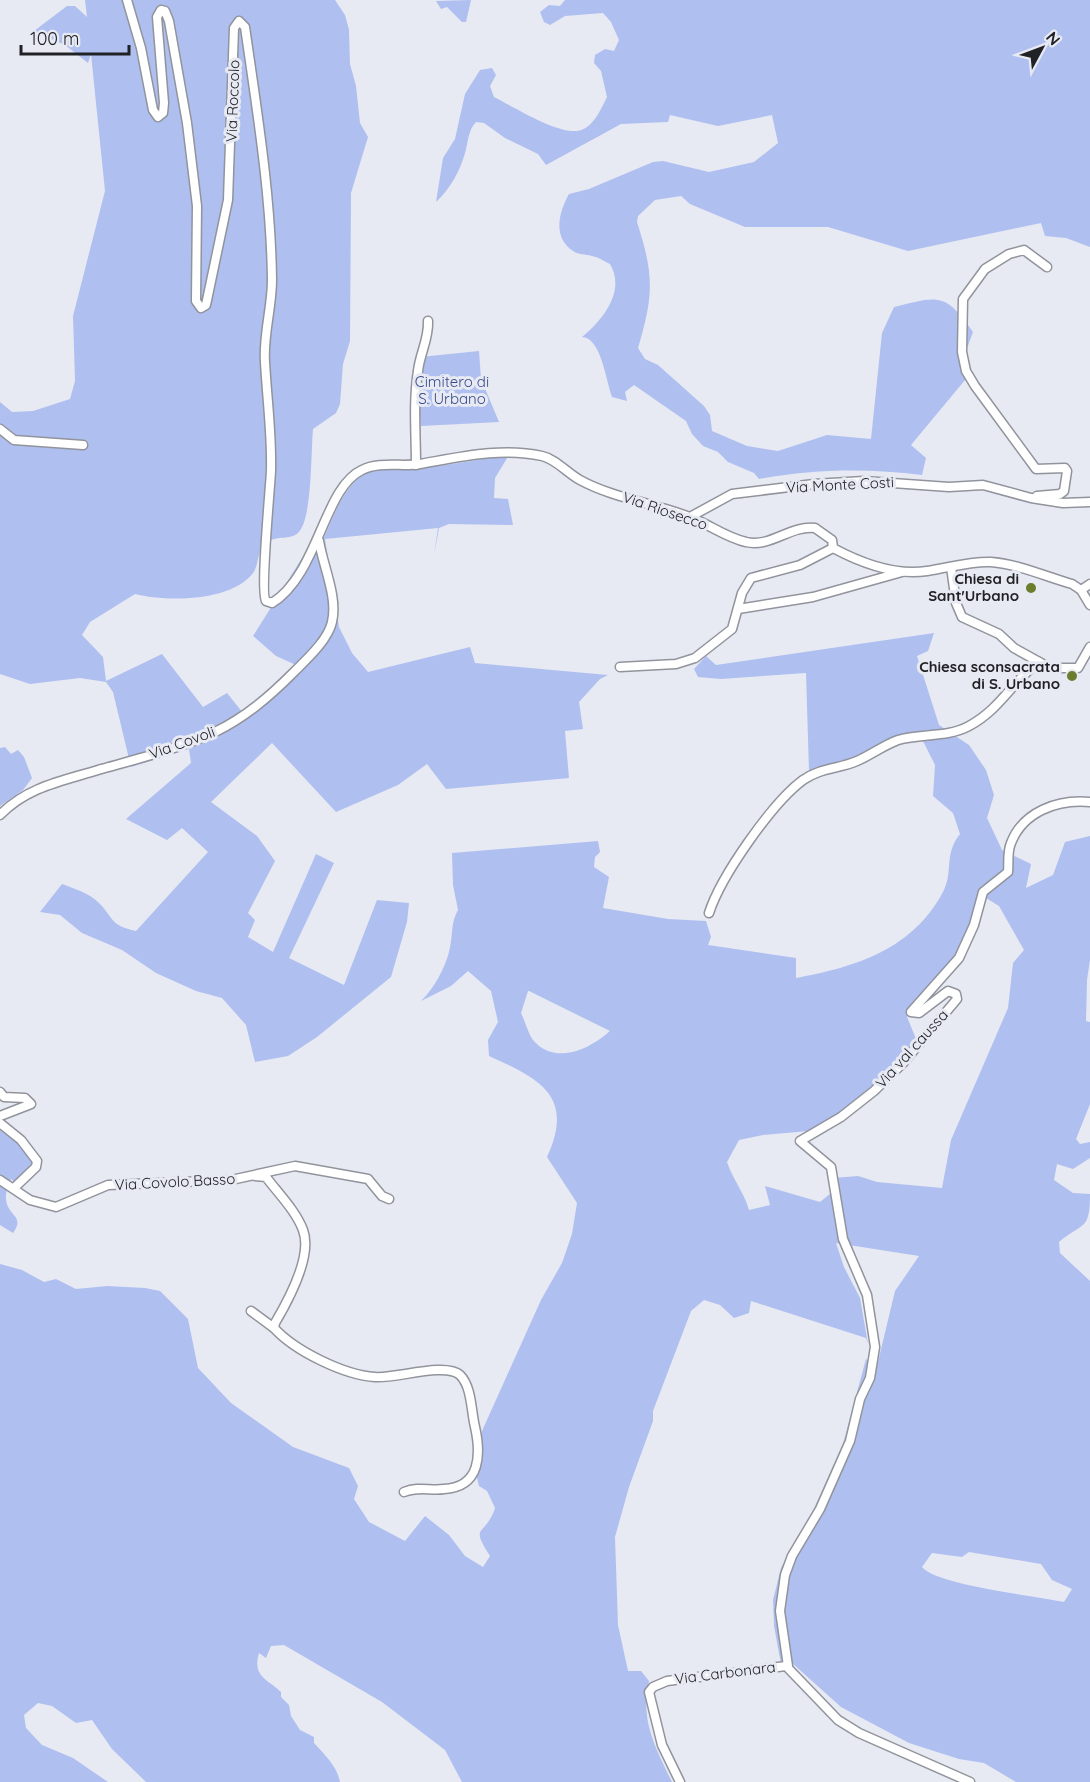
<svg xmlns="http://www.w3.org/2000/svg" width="1090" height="1782" viewBox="0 0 1090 1782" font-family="Quicksand,sans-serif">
	<rect width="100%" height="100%" fill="#e7eaf3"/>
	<g fill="#afbff0" fill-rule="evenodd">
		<path d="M85 0H335L345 15 349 30 350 64 356 86 360 123 368 137 351 193 350 341 343 364 340 404 336 413 313 429C311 452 312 511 301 529 293 543 276 533 265 544 257 551 259 565 253 573 231 602 166 602 135 594L90 622 82 635 103 657 106 681 162 654 203 707 227 693 243 713 296 665 276 656 253 636 314 539 324 537C334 516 343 488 363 475 379 465 405 470 422 468 451 465 480 459 509 455L495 478 494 498 508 499 513 525 449 524 439 528 434 555 438 528 325 539 339 627 352 653 368 672 470 647 475 663 608 675 600 679 579 702 583 729 565 731 569 778 446 789 427 764 398 785 336 812 272 743 211 802 257 836 275 861 248 913 255 920 248 937 273 952 316 854 334 863 289 958 344 985 377 900 409 903 407 922 391 977 317 1037 288 1056 255 1062 246 1025 222 998 196 991 156 973 122 950 82 933 60 915 40 912 62 884C75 889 90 893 100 904 115 920 110 925 136 931L208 852 182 828 167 840 126 819 191 763 189 749 131 767 113 692 106 682 80 678 30 684 0 674V402L12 412 33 411 70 399 75 381 73 316 105 191 91 54 88 63 65 45 34 31 67 6H75L87 17Z"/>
		<polygon points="471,0 466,22 462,22 447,7 441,9 436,1"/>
		<path d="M565 0H1090V247L1066 238 1045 236 1041 223 908 251 828 227H745L690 204 681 196 655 200 638 216 637 222C654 275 654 294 638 348L645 359 658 365 704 406 710 415 712 431 747 446 778 451 827 435 871 439 882 333 894 307C939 296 945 292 973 332L966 351 970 374 911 445 926 458 922 475C867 468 814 469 759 479L754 473 728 462 718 452 703 446 692 434 686 421 634 385 625 392 627 401 612 397C606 381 601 337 582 337 603 320 626 291 610 264 604 261 598 257 592 256 585 254 579 255 573 251 552 237 559 212 569 194L589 189 653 162 663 161 709 172 754 162 778 143 772 115 718 126 670 115 668 122 621 124 546 165 538 154 505 138 484 123 476 122C468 130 468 143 465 153 460 171 450 189 436 202L443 158 455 139 465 94 480 70 492 68 496 75 490 86 494 97C514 107 555 133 577 131 593 129 601 109 607 97L601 71 594 63 595 55 605 49 614 51 619 40 611 22 603 13 565 16 550 25 544 22 540 12 549 5 560 6Z"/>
		<polygon points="479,351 481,379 499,422 421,426 420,357"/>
		<path d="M934 633 928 651 917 656 939 725 969 745 986 770 994 795 987 818 1002 850 1031 864 1026 888 1053 875 1065 842 1090 836V960L1087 980 1086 1021 1090 1022V1104L1076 1139 1080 1144 1090 1142V1158L1073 1169 1057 1164 1054 1180 1073 1193 1090 1194C1090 1231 1083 1222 1059 1242L1060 1253 1090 1281V1782H1016L984 1763 959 1759 909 1743 841 1707 792 1663 781 1664 774 1626 773 1600 781 1568 813 1511 843 1444 866 1359 877 1366 895 1291 919 1256 836 1243 844 1267 860 1298 868 1344 866 1338 751 1301 749 1313 734 1318 720 1305 704 1300 691 1311 653 1411V1421L629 1487 615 1537 618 1625 628 1671H641L649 1681C640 1721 655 1746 672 1782H462L445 1750 382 1702 284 1645 271 1646 266 1658 259 1653C252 1677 268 1679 281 1692V1697L289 1705 291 1716 300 1730 314 1737V1743C324 1754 337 1766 340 1782H146L112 1749 92 1720 76 1723 52 1706 38 1703 24 1715 26 1728 42 1745 73 1758 108 1782H0V1264L22 1270 44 1282 56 1279 76 1289 107 1286 145 1288 160 1291 188 1319 198 1368 231 1403 293 1447 349 1468 358 1486 354 1499 369 1522 405 1541 425 1516 449 1535 465 1556 483 1567 490 1556C469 1523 485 1538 495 1508L487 1491 479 1486 477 1478 482 1431 541 1300 562 1263 572 1234 577 1203 547 1157C575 1096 540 1079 489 1056L488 1040 498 1022 491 991 468 971 451 986 421 1001C434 989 447 965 450 947 453 933 451 922 458 910L453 885 452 853 598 841 600 852 595 857 594 867 609 877 603 908 668 919 706 921 711 937 708 945 796 958V978C856 967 914 949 944 890 953 871 944 854 960 834L953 813 933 796 935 765 922 739 908 740 814 777 809 771 806 673 721 679 698 677 694 669 706 656 716 665ZM986 898 999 906 1024 950 1013 963 1008 1008 951 1140 942 1188 877 1182 858 1176 833 1178 831 1193 820 1202 765 1186 770 1205 749 1210C744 1192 733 1180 727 1162L739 1140 763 1135 809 1131 856 1102 895 1064 919 1046 907 1017 909 1008C922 994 940 980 952 964 967 943 969 917 986 898ZM528 991H529L610 1031C590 1049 555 1066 533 1040 528 1033 525 1021 521 1013ZM969 1552 1041 1564 1052 1580 1072 1589 1064 1602C1036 1596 936 1585 922 1567L932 1553 962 1557Z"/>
		<polygon points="5,747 11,754 18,750 24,757 32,778 23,790 0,806 0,748"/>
		<path d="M0 1123 39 1157 19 1186 11 1179C9 1185 5 1192 6 1199 7 1216 26 1216 13 1233L0 1225Z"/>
	</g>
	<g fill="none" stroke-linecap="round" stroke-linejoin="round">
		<defs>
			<g id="minor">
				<path d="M127 0 141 48 153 110 158 117 163 113 164 103 157 17 161 10 165 11 169 21 187 123 197 206 196 301 201 308 206 305 228 200 234 28 239 21 245 27C257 111 271 195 272 280 272 308 263 335 265 362 267 399 272 434 271 471 270 490 260 594 266 601L272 603C318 575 324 487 362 470 379 461 402 467 420 464 460 457 502 447 542 456 556 459 567 473 580 480 615 499 656 503 692 518 710 525 727 538 746 542 771 548 790 525 815 528L832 540 833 548C861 563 894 576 927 571 948 568 970 561 991 562 1018 564 1047 577 1072 584L1081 590 1090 605"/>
				<polyline points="0,429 14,440 83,445"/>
				<path d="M416 465C416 434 413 402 418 371 420 353 429 339 428 321"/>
				<polyline points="1037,496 1060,494 1064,491 1067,471 1065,468 1036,469 975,386 966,371 962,352 963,299 985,269 1009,254 1024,250 1047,267"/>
				<polyline points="690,517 732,494 814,484 864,481 949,487 983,485 1031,498 1063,503 1090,502"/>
				<polyline points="951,567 956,603 962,617 999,634 1014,648 1050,668 1078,668 1090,647"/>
				<polyline points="1081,590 1090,584"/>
				<polyline points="738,609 813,597 902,572"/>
				<polyline points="620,667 676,664 695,658 732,629 742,593 751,578 800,565 833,548"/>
				<path d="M0 815C27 787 62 781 98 770 137 759 178 749 215 732 246 717 270 696 294 672 307 659 328 640 332 622 338 597 323 566 319 541"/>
				<path d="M709 913C721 876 772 803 803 780 820 768 838 769 857 761 871 755 884 745 898 740 921 733 947 738 969 726 1001 709 1013 680 1039 662"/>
				<polyline points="0,1092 4,1097 25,1098 31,1104 0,1116"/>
				<polyline points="0,1123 21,1140 37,1161 36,1167 14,1188"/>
				<path d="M255 1176 266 1177C278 1193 296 1211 303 1230 313 1256 288 1301 275 1323L274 1328C295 1351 344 1375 375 1377 395 1379 445 1362 460 1375 472 1387 471 1411 475 1427 481 1454 481 1487 444 1489 430 1491 419 1486 404 1492"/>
				<polyline points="0,1180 30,1200 56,1207 108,1185 231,1180 295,1166 368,1179 382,1196 389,1199"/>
				<polyline points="251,1311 274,1328"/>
				<path d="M788 1666 780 1611 785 1575 792 1556 820 1509 850 1441 860 1399 870 1378 875 1347 867 1295 843 1239 831 1167 800 1141 841 1117 874 1091 904 1062 957 999 956 994 948 991 919 1013 911 1012 959 958 974 925 983 892 1008 872C1009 863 1007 852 1011 843 1023 812 1057 799 1090 802"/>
				<polyline points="680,1782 662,1745 649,1692 653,1687 667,1681 786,1666 838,1720 859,1733 970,1782"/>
			</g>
		</defs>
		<use href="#minor" stroke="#91949c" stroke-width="11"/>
		<use href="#minor" stroke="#fff" stroke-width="8"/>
	</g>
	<g fill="#6c7e2e" stroke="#e7eaf3" stroke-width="2">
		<circle cx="1031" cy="588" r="6"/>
		<circle cx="1072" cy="676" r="6"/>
	</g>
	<g text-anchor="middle" stroke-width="6" stroke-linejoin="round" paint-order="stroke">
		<g font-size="15" fill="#212225" stroke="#e7eaf3">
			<text transform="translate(233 101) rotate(-88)" y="5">Via Roccolo</text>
			<text transform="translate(840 485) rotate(-3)" y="5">Via Monte Costi</text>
			<text transform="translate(665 511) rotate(19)" y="5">Via Riosecco</text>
			<text transform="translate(182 743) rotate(-20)" y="5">Via Covoli</text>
			<text transform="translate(912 1049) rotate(-48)" y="5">Via val caussa</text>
			<text transform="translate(175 1182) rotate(-3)" y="5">Via Covolo Basso</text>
			<text transform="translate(725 1673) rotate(-7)" y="5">Via Carbonara</text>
		</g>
		<g font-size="15" fill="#3b4a8b" stroke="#e7eaf3">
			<text x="452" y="387">Cimitero di<tspan x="452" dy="17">S. Urbano</tspan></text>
		</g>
		<g font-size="15" font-weight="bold" fill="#212225" stroke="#e7eaf3" text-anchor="end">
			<text x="1019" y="584">Chiesa di<tspan x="1019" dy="17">Sant'Urbano</tspan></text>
			<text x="1060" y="672">Chiesa sconsacrata<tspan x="1060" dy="17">di S. Urbano</tspan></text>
		</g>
	</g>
	<g transform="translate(1042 48) rotate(49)" stroke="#e7eaf3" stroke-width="4.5" paint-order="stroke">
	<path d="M0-4.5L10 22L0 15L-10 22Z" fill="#212225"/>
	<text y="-9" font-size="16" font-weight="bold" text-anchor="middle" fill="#212225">N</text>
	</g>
	<path d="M21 45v9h108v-9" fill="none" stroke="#212225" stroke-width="3"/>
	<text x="30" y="45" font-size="18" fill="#212225" stroke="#e7eaf3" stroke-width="4.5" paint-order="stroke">100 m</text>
</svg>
